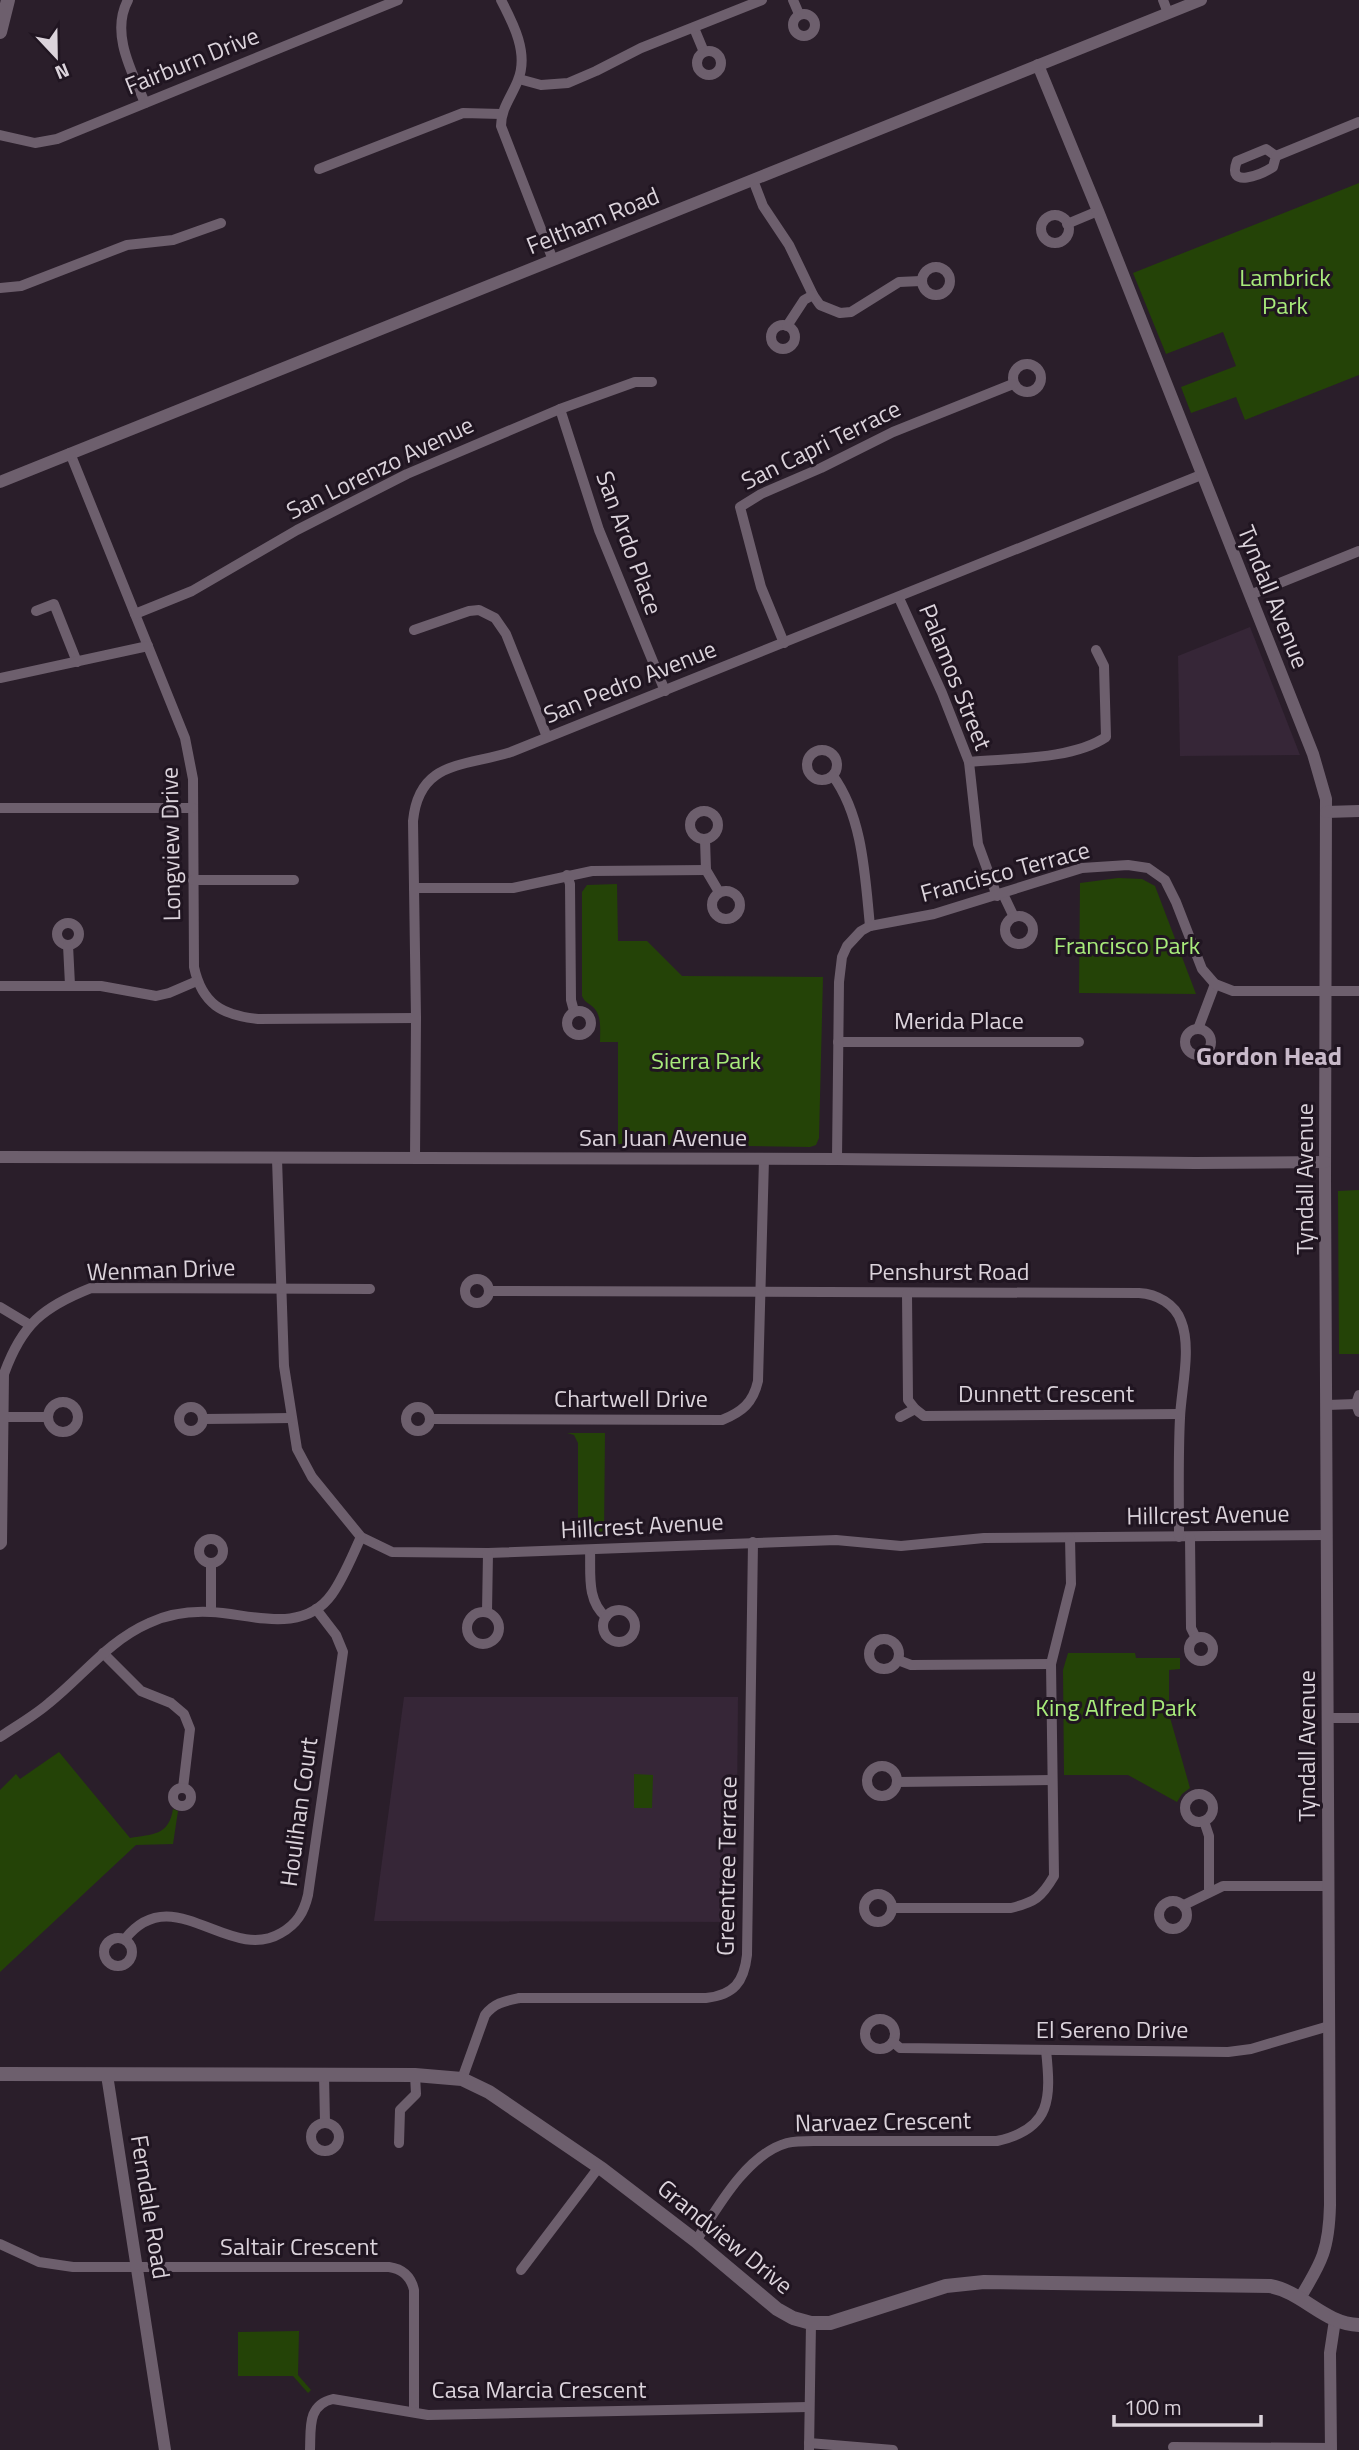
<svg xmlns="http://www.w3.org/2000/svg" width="1359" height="2450" viewBox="0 0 1359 2450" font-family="'Titillium Web',sans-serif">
	<rect width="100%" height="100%" fill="#2a1e2a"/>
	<g fill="#362637">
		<polygon points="1250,627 1300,755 1180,756 1178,656"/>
		<polygon points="404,1697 738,1697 736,1922 374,1921"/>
	</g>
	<g fill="#244307">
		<polygon points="1359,183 1359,375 1245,420 1236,397 1191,413 1181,387 1236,366 1223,332 1166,354 1133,273"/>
		<polygon points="1118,878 1142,879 1155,886 1196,994 1079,993 1080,883"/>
		<path d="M617 884 618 941H647L682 976 823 977 819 1138 816 1145 810 1147 618 1144V1042H600C600 1031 602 1016 594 1008 589 1003 585 1003 582 996V892L587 885Z"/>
		<polygon points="1359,1190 1359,1354 1339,1354 1338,1191"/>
		<polygon points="567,1433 605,1433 604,1536 578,1537 578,1443 574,1435"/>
		<polygon points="1068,1653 1135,1653 1136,1658 1180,1658 1180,1669 1169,1670 1169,1714 1190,1788 1182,1794 1177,1802 1128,1775 1064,1775 1063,1670"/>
		<path d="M59 1752 130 1838C152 1834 169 1836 173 1809L178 1811 173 1844 136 1845 0 1972V1790L16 1774 20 1779Z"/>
		<polygon points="634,1774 653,1775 652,1808 634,1808"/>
		<polygon points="299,2331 298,2375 311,2390 308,2393 293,2376 238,2376 238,2332"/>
	</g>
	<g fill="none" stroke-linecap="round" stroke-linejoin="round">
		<g stroke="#6d5f6d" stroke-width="10">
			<path d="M128 0C110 33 132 72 145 103"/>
			<path d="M501 0C513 23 529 53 518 80 512 96 501 108 501 126L553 260"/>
			<polyline points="793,0 799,14"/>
			<polyline points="1163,0 1168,13"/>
			<circle cx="804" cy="25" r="11"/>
			<polyline points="694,28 704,52"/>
			<circle cx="709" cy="63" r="12"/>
			<polyline points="519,79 541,85 568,83 596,71 641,48 762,0"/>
			<polyline points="0,135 35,143 57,139 398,0"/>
			<path d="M1266 149 1276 156 1273 167C1262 174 1226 190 1237 161Z"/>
			<polyline points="1276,156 1359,122"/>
			<polyline points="319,169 463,113 501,114"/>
			<polyline points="753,180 763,206 789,245 813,295 820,305 840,313 851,312 899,282 921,281"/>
			<circle cx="1055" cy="229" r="14"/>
			<polyline points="1067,224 1098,211"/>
			<circle cx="936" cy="281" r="14"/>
			<polyline points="0,288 21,286 127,245 173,240 221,223"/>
			<circle cx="783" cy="337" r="12"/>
			<polyline points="787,326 804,300 813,295"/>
			<circle cx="1027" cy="378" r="14"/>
			<polyline points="560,409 599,530 665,691"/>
			<path d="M70 453 185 738 193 779 194 967C202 1004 222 1015 258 1019L416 1018"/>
			<polyline points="1250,595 1359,551"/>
			<polyline points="899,598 942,693 969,762 978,844 997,896"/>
			<polyline points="36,611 54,604 77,662"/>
			<polyline points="135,614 192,591 297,530 407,474 560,409 635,382 652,382"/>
			<polyline points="414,630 469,611 479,610 495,618 506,634 547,737"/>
			<polyline points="784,643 761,587 740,507 761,494 821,468 893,432 1013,384"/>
			<polyline points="0,678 148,646"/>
			<circle cx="822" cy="765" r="15"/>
			<path d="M969 762C1010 758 1072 760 1106 737L1104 666 1096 650"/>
			<path d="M833 776C863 817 865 877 870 926"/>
			<polyline points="0,808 193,808"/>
			<circle cx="704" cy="825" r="14"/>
			<polyline points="705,839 706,870 719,892"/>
			<polyline points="567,875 570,884 571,1000 574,1011"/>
			<polyline points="193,880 294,880"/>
			<polyline points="414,888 513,888 592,871 706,870"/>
			<circle cx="726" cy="905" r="14"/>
			<polyline points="1003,894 1014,917"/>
			<circle cx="1019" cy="930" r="14"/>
			<circle cx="68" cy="934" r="11"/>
			<polyline points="68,945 70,985"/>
			<polyline points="0,986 101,986 156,996 169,993 197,981"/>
			<circle cx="579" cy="1023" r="12"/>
			<circle cx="1198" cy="1042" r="13"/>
			<polyline points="1198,1029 1215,984"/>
			<polyline points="838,1042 1079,1042"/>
			<polyline points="277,1159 284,1366 297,1449 312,1477 361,1537 392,1552 488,1553 836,1540 901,1546 984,1538 1327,1535"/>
			<path d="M415 1159 416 1018 413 821C419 760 464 767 511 752L1201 475"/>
			<polyline points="837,1159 839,982 842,957 847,946 861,931 870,926 934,914 1082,868 1128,865 1148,868 1165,880 1176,902 1202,969 1215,984 1233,991 1359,991"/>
			<circle cx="477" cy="1291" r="12"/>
			<path d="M489 1291 1139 1293C1157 1294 1175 1304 1181 1321 1192 1348 1181 1390 1180 1418 1178 1457 1179 1497 1179 1537"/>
			<polyline points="907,1294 908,1400 915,1409 924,1416 1180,1414"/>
			<polyline points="0,1307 30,1325"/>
			<polyline points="1359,1395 1356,1404 1359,1412"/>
			<circle cx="63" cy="1417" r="15"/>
			<polyline points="1327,1405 1356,1404"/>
			<circle cx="418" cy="1419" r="12"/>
			<circle cx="191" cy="1419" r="12"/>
			<polyline points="0,1417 48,1417"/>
			<polyline points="900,1417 915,1409"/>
			<polyline points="203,1419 291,1418"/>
			<path d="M430 1419 722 1420C742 1412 753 1403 758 1381L764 1159"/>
			<polyline points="1190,1537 1191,1628 1196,1638"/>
			<circle cx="211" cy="1551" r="12"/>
			<path d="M0 1545 2 1543 4 1374C22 1324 43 1307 91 1288L370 1289"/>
			<path d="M590 1550C591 1573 586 1600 606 1617"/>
			<polyline points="211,1563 211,1612"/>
			<circle cx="619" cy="1626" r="16"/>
			<polyline points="487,1612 488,1553"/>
			<circle cx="483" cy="1628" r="16"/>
			<circle cx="1201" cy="1649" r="12"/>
			<circle cx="884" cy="1654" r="15"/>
			<polyline points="103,1653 141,1691 171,1703 184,1714 190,1729 183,1788"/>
			<polyline points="898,1660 911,1665 1051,1664"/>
			<polyline points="1328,1718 1359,1718"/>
			<path d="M0 1737C16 1726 34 1716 49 1703 83 1676 108 1641 149 1623 168 1614 191 1611 211 1612 251 1614 303 1635 332 1594 344 1577 352 1556 361 1537"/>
			<circle cx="882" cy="1781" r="15"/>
			<polyline points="897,1782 1052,1780"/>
			<circle cx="182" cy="1797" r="9"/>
			<circle cx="1199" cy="1808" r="14"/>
			<polyline points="1204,1821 1209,1836 1209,1891"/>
			<circle cx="878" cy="1908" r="14"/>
			<circle cx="1173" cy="1915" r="14"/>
			<polyline points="1184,1905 1223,1886 1328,1886"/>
			<path d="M893 1908H1011C1035 1902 1041 1898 1054 1876L1051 1664 1071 1584 1070 1538"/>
			<circle cx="118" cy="1952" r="14"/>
			<path d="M125 1939C173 1878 229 1964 281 1933 297 1924 304 1912 308 1895L343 1652 336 1635 316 1609"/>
			<circle cx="880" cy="2034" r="15"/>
			<polyline points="893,2042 900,2048 1228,2052 1251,2049 1329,2026"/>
			<polyline points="324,2074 325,2123"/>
			<path d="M462 2079 485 2015C494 2003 505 2001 519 1998H706C734 1995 744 1982 747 1955L753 1542"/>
			<circle cx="325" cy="2137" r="14"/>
			<polyline points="399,2143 400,2110 416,2094 415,2075"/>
			<path d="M696 2241C717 2208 747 2154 787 2143 795 2141 805 2141 814 2141H997C1052 2129 1051 2098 1046 2050"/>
			<path d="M0 2244 39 2262 73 2267H389C403 2269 411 2277 414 2290V2411"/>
			<polyline points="521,2270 599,2167"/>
			<polyline points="809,2443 893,2450"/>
			<polyline points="1173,2447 1331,2448"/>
			<path d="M310 2450C311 2428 307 2405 333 2399L428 2415 808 2407"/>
			<polyline points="809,2450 811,2323"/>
		</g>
		<g stroke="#6d5f6d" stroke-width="12">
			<path d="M1038 65 1098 211 1313 754 1326 799 1325 1180 1330 2205C1329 2249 1322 2262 1300 2298"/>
			<polyline points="0,482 1201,0"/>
			<polyline points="1326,812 1359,811"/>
			<polyline points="0,1157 837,1159 1195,1163 1325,1162"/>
			<polyline points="107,2075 165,2450"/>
			<polyline points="1331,2450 1330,2353 1335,2320"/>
		</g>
		<g stroke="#6d5f6d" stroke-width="14">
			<polyline points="0,32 8,0"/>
			<path d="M0 2074 415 2075 462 2079 489 2092 602 2169 696 2241 777 2309 793 2318 811 2323H830L946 2286 984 2282 1270 2286C1303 2292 1324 2324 1359 2325"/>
		</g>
	</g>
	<g text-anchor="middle" stroke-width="6" stroke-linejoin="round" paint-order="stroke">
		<g font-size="24" fill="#dbd3db" stroke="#201521">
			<text transform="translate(192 61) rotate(-22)" y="8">Fairburn Drive</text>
			<text transform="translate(593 221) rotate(-22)" y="8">Feltham Road</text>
			<text transform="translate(821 445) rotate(-26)" y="8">San Capri Terrace</text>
			<text transform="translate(380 468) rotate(-26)" y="8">San Lorenzo Avenue</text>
			<text transform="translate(629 543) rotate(70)" y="8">San Ardo Place</text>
			<text transform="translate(1273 597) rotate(68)" y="8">Tyndall Avenue</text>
			<text transform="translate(955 677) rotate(68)" y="8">Palamos Street</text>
			<text transform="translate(630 682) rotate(-22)" y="8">San Pedro Avenue</text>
			<text transform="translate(171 844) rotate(-91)" y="8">Longview Drive</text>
			<text transform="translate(1005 872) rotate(-15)" y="8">Francisco Terrace</text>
			<text x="959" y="1029">Merida Place</text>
			<text x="663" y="1146">San Juan Avenue</text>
			<text transform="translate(1305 1179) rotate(-90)" y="8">Tyndall Avenue</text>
			<text transform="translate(161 1270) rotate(-2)" y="8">Wenman Drive</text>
			<text x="949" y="1280">Penshurst Road</text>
			<text x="1046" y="1402">Dunnett Crescent</text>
			<text x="631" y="1407">Chartwell Drive</text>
			<text transform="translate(1208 1515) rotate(-1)" y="8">Hillcrest Avenue</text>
			<text transform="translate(642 1526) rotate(-3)" y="8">Hillcrest Avenue</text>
			<text transform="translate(1307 1746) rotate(-90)" y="8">Tyndall Avenue</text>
			<text transform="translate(299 1812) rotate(-82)" y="8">Houlihan Court</text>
			<text transform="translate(727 1866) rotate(-89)" y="8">Greentree Terrace</text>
			<text x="1112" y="2038">El Sereno Drive</text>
			<text transform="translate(883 2122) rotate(-1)" y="8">Narvaez Crescent</text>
			<text transform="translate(150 2207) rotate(81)" y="8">Ferndale Road</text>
			<text transform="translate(725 2237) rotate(39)" y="8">Grandview Drive</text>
			<text x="299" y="2255">Saltair Crescent</text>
			<text x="539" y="2398">Casa Marcia Crescent</text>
		</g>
		<g font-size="24" fill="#a8eb7b" stroke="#201521">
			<text x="1285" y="286">Lambrick<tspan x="1285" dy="28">Park</tspan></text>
			<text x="1127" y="954">Francisco Park</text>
			<text x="706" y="1069">Sierra Park</text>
			<text x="1116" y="1716">King Alfred Park</text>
		</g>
		<g font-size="26" font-weight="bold" fill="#c8b9c9" stroke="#201521">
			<text x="1269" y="1065">Gordon Head</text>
		</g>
	</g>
	<g transform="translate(56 56) rotate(158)" stroke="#201521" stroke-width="5" paint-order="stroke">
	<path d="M0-5L12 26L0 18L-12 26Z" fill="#dbd3db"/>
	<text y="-10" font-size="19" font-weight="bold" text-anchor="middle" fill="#dbd3db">N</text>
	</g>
	<path d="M1114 2415v10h147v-10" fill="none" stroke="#dbd3db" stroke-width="3.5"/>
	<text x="1124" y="2415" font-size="21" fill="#dbd3db" stroke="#201521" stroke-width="5" paint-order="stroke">100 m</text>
</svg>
